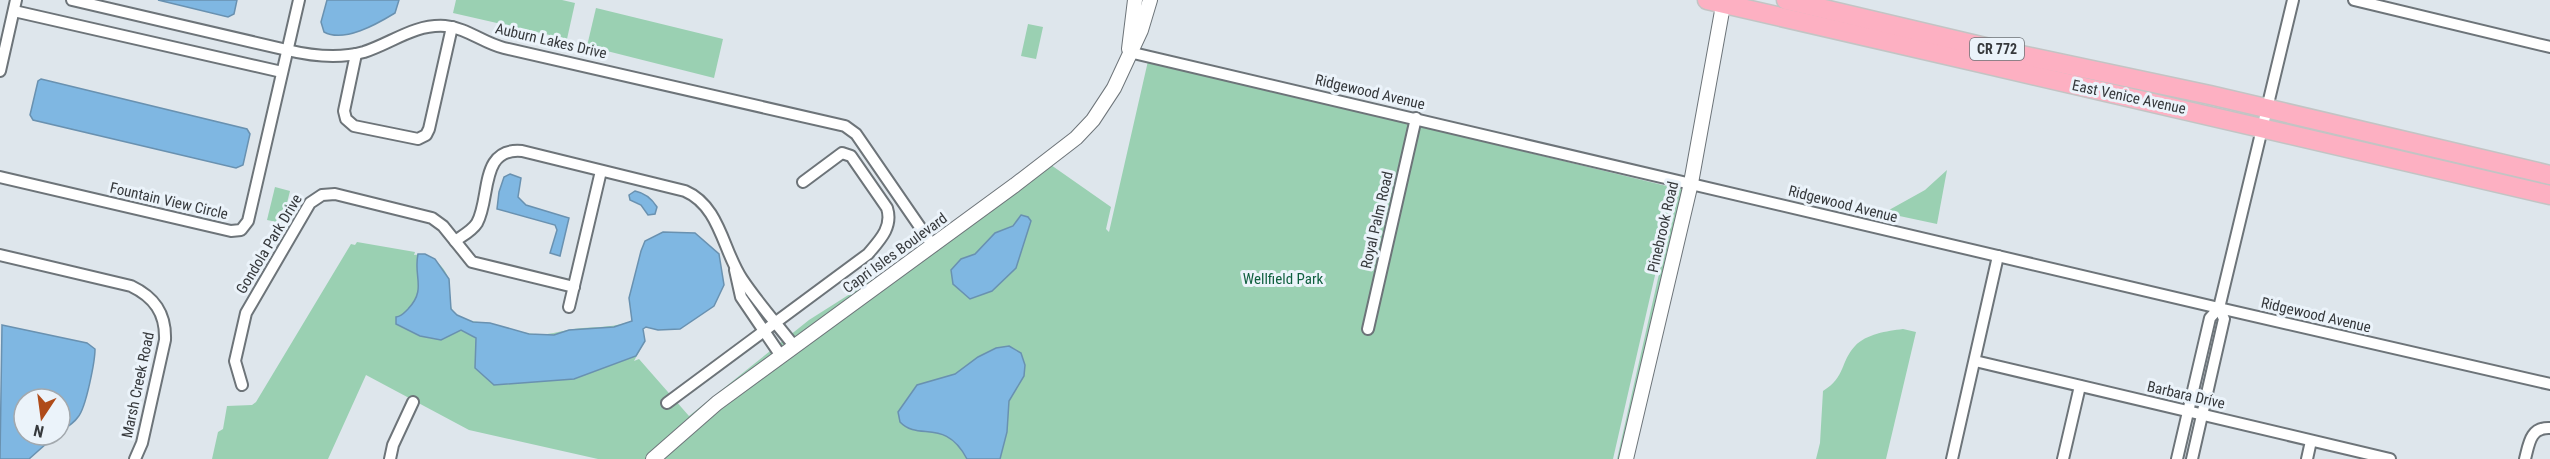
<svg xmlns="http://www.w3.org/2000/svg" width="2550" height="459" viewBox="0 0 2550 459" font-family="'Roboto Condensed',sans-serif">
	<rect width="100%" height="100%" fill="#dee6ec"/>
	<g fill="#9ad0b2">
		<polygon points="456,0 562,0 575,3 567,39 453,13"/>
		<polygon points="596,8 723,39 714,78 587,46"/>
		<polygon points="1028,24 1043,27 1036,59 1021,56"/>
		<path d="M1148 61 1675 188 1613 459H598L469 430 366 375 328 459H212L218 432 223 429 227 406 252 405 256 402 351 244 355 245 357 242 415 252 414 255C430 253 443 264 449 279 452 290 446 306 456 314 467 323 479 321 492 324 504 326 515 331 527 333 544 336 553 333 568 330 588 326 608 329 628 322L643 329 645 341 634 361 639 359 689 416 809 320 913 254 698 425 1051 165 1111 207 1106 229 1109 232Z"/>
		<polygon points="1947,170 1937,224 1890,214 1889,210 1925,190"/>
		<polygon points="1686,184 1621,459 1617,459 1679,186"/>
		<polygon points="275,187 290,191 282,223 267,220"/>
		<path d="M1903 329 1916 332 1886 459H1816L1820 443 1823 391C1846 377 1840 362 1855 346 1866 334 1887 331 1903 329Z"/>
	</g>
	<g fill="#7fb7e2" stroke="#6991b0" stroke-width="1.5">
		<polygon points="158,0 237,0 234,14 228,17"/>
		<path d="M327 0H399L395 13C377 24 344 43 324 32L321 22Z"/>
		<polygon points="41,79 247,129 250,134 243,165 236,168 33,120 30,115 38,81"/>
		<polygon points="510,174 521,178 518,197 526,205 569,218 560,256 550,253 557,230 555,225 497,209 499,192 504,177"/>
		<path d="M635 191C645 193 652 199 657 207L655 214 648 215 641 205 630 200 629 195Z"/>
		<polygon points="1021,215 1028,217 1031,221 1016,268 992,291 970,299 953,284 951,270 961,259 975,254 995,233 1013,226"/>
		<path d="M663 232 695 233 719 254 724 285 714 306 680 329 658 330 646 327 643 329 645 341 636 356 574 379 494 385 475 368 476 338 461 330 441 340 420 336 396 324V317C402 316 404 313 408 309 427 289 413 277 418 254H425L435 259 449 279 451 309 457 315 473 322 490 323 529 334 554 335 569 330 614 327 632 321 629 298 641 251 645 241Z"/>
		<path d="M2 325 87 343 95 349C95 361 86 408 78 417 74 423 66 428 60 432V399H24V435H56L29 459H0Z"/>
		<path d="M1009 346 1021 353 1025 365 1024 376 1009 401 1007 432 1000 459H967C945 417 919 442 900 422L898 412 917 385 955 374 978 357 996 348Z"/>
	</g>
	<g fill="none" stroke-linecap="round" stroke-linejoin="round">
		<defs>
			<g id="minor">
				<path d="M72 0 287 50C312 56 339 59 364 52 392 43 414 24 445 26 467 28 483 43 504 48 618 74 732 100 845 126L856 134 933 246"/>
				<polyline points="2354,0 2550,47"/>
				<polyline points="14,11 282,72"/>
				<polyline points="1129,52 2219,308 2550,384"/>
				<polyline points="356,54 344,111 346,119 354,126 418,139 426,135 429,129 452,27"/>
				<polyline points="0,71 16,0"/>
				<polyline points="0,177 231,231 241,230 248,221 299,0"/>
				<path d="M455 241C462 236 472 231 477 223 491 198 479 147 522 151L685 191C720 206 723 251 742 279 758 303 777 324 794 346"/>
				<path d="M0 255 131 286C154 297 166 313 165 340L142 443 135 459"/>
				<polyline points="735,270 741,297 781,356"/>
				<polyline points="569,307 601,171"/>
				<polyline points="1368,329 1416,118"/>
				<polyline points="1975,361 2390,459"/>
				<polyline points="242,385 235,361 246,313 310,203 322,195 335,194 432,218 443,226 472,262 574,287"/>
				<path d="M667 403 868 254C880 240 893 227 887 208L851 156 842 153 803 182"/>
				<polyline points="390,459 393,445 413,402"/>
				<polyline points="1952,459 1998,256"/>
				<polyline points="2063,459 2080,386"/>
				<polyline points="2177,459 2210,318 2219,308 2293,0"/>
				<polyline points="2192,459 2224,319 2219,308"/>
				<polyline points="2307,459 2311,441"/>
				<path d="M2525 459C2529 444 2530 427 2550 428"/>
			</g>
			<g id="tertiary">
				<polyline points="1129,49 1135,0"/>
				<polyline points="653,459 717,403 1015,185 1076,138 1093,120 1114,88 1141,30 1150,0"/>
				<polyline points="1626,459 1691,183 1724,0"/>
			</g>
			<g id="primary">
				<path d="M1707 0C1988 65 2269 129 2550 195"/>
				<polyline points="1786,0 1998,50 2210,95 2550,175"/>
			</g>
		</defs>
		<use href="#minor" stroke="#6d7479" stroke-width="14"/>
		<use href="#tertiary" stroke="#6d7479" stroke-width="16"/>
		<use href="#primary" stroke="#c3c4c4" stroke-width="21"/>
		<use href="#minor" stroke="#fff" stroke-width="10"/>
		<use href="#tertiary" stroke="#fff" stroke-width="14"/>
		<use href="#primary" stroke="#fdb0c2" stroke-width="18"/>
	</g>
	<g text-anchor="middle" stroke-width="6" stroke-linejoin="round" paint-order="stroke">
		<rect fill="#ebf3fa" stroke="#6c7175" stroke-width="1.5" x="1970" y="38" width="54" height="22" rx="4.5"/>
		<g font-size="14" font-weight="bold" fill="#36393c">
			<text x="1997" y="54">CR 772</text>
		</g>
		<g font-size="15" fill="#36393c" stroke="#ebf3fa">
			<text transform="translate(551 41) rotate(13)" y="5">Auburn Lakes Drive</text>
			<text transform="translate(1370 92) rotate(13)" y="5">Ridgewood Avenue</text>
			<text transform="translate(2129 97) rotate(12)" y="5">East Venice Avenue</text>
			<text transform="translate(169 201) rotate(13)" y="5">Fountain View Circle</text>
			<text transform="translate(1843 204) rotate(14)" y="5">Ridgewood Avenue</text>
			<text transform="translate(1377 220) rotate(-77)" y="5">Royal Palm Road</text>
			<text transform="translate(1663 227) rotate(-77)" y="5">Pinebrook Road</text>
			<text transform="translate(269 244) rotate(-59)" y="5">Gondola Park Drive</text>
			<text transform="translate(895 253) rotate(-36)" y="5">Capri Isles Boulevard</text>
			<text transform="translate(2316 315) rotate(13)" y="5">Ridgewood Avenue</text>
			<text transform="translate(138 385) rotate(-78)" y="5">Marsh Creek Road</text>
			<text transform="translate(2186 395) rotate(13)" y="5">Barbara Drive</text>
		</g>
		<g font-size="15" fill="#0f5f3e" stroke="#ebf3fa">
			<text x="1283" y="284">Wellfield Park</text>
		</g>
	</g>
	<g transform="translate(42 417) rotate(193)"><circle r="28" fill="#ebf3fa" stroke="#a3a9ae" stroke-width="1.5"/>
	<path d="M0-4.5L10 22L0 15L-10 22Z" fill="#af4b19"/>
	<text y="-9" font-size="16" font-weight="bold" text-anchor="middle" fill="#36393c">N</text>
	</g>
</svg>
